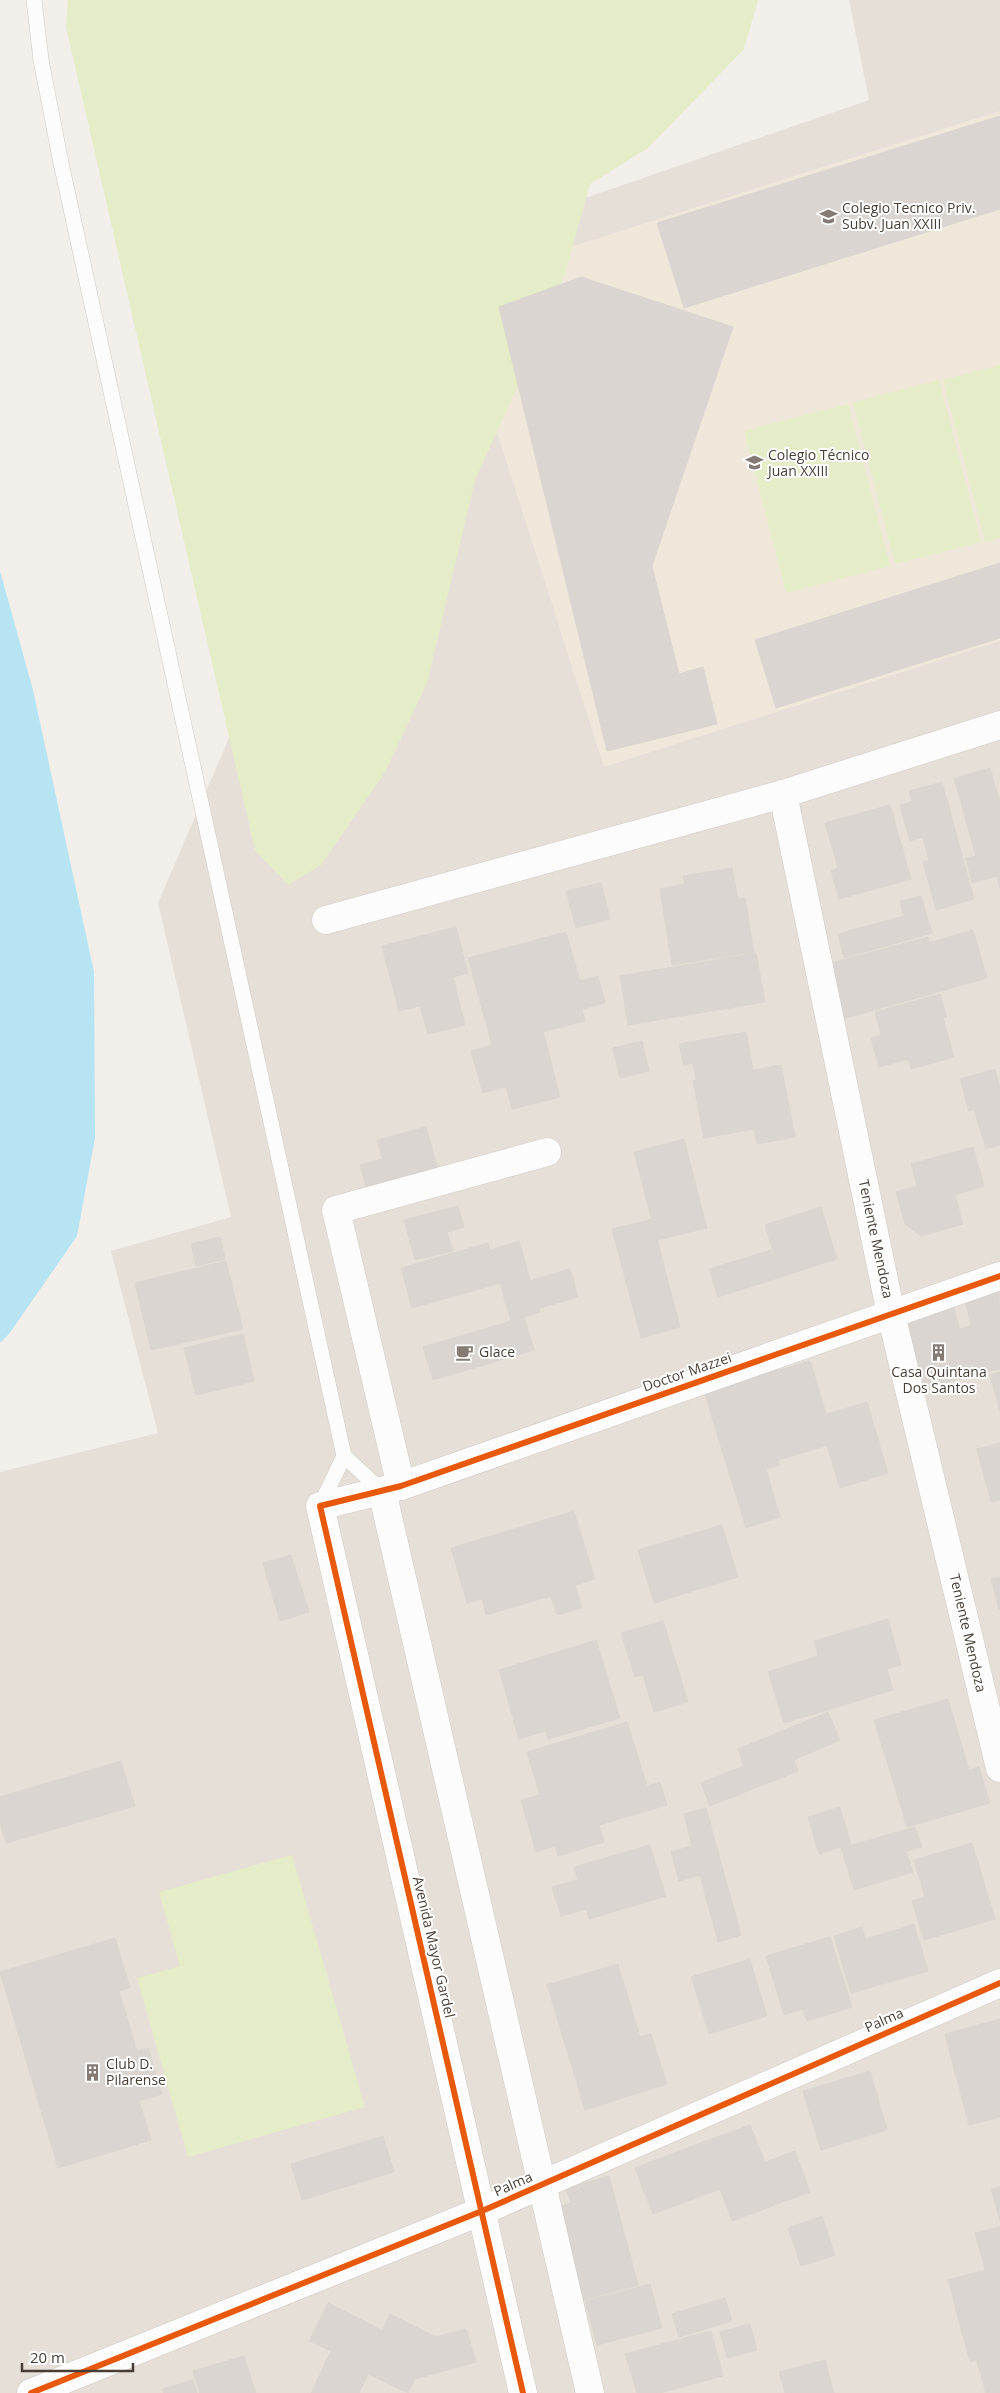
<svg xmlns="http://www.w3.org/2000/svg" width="1000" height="2393" viewBox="0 0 1000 2393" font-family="'Open Sans',sans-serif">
	<rect width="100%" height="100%" fill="#f2eeea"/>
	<polygon fill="#e6dfd7" points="849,0 1000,0 1000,2393 0,2393 0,1472 158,1433 111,1251 231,1217 158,903 399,343 562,206 869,100"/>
	<polygon fill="#f0e7db" points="1000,111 1000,641 604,767 450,285"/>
	<g fill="#e4edc7">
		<polygon points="68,0 758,0 744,49 648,148 590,184 559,295 475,480 427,683 385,772 321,865 288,885 255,850 66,27"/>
		<polygon points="1000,365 1000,538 985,542 943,380"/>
		<polygon points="939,380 981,542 895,564 853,402"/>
		<polygon points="848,404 890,566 786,593 744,431"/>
		<polygon points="292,1855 365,2107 188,2157 137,1978 180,1966 159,1892"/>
	</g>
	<polygon fill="#b6e4f3" points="0,571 33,690 94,972 95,1138 77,1236 9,1334 0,1343"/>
	<g fill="#dad5d1" stroke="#dad5cf">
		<polygon points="1000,116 1000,209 684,308 657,223"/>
		<polygon points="581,277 733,327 652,566 679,674 703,667 717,724 607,751 499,307"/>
		<polygon points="1000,563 1000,638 776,708 755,640"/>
		<polygon points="990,768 1000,802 1000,888 997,876 972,883 966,858 976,856 954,778"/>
		<polygon points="942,782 974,899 936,910 923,862 929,860 923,837 910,841 900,805 912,802 909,791"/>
		<polygon points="890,805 911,879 839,899 831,870 838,868 825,823"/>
		<polygon points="732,868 738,899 745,898 754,952 672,965 660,889 685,884 683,876"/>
		<polygon points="601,883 610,919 576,928 566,891"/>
		<polygon points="921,896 932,933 844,958 838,934 904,916 900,901"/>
		<polygon points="456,927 468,973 453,977 465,1025 428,1034 420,1006 399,1011 382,946"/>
		<polygon points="973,930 987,978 843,1019 827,964 928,937 929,943"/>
		<polygon points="566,932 580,981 598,976 605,1003 582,1009 585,1021 492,1045 468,958"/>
		<polygon points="756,953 765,1002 628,1025 620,976"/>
		<polygon points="940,994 947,1017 881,1035 875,1012"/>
		<polygon points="943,1018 954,1057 911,1069 908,1059 879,1067 871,1038"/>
		<polygon points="543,1031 560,1097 512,1109 506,1087 483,1093 471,1051"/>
		<polygon points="746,1032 753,1070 696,1080 693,1063 684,1065 679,1044"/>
		<polygon points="642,1041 649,1071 620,1078 613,1048"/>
		<polygon points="781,1065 795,1137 757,1144 754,1129 704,1138 693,1081"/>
		<polygon points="995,1069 1000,1088 1000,1145 986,1149 974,1109 969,1111 960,1079"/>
		<polygon points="426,1127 439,1174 368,1193 360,1165 383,1159 377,1140"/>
		<polygon points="684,1139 707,1228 657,1240 634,1152"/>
		<polygon points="973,1147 984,1186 955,1195 963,1224 921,1236 905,1224 896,1192 917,1186 911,1164"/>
		<polygon points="458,1206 464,1227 447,1232 453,1251 415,1260 404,1220"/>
		<polygon points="821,1207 837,1259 781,1277 765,1225"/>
		<polygon points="652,1219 680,1327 641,1338 612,1229"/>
		<polygon points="220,1237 225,1259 196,1266 191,1244"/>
		<polygon points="519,1241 540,1312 511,1321 490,1250"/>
		<polygon points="488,1243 500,1283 412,1308 401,1268"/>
		<polygon points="771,1250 781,1277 718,1297 709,1269"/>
		<polygon points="226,1261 243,1329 151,1350 135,1283"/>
		<polygon points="570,1269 578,1297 540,1308 532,1280"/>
		<polygon points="999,1291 1000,1369 971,1376 959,1329 971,1326 965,1299"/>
		<polygon points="952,1300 971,1376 922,1388 904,1312"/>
		<polygon points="524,1317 534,1350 508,1358 498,1325"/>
		<polygon points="498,1325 508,1358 433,1380 423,1347"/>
		<polygon points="243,1334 254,1381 196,1395 184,1348"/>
		<polygon points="774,1360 777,1371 810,1361 835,1443 778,1460 780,1465 766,1469 780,1517 746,1528 701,1382"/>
		<polygon points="1000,1372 1000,1411 990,1375"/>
		<polygon points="867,1402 888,1473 840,1488 827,1446 836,1443 827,1414"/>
		<polygon points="1000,1443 1000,1500 991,1502 977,1449"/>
		<polygon points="574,1511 595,1579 575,1585 582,1608 557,1615 551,1596 486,1615 482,1599 467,1603 451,1548"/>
		<polygon points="722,1525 738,1577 654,1603 638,1550"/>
		<polygon points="291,1555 309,1612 280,1621 263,1563"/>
		<polygon points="1000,1577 1000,1609 999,1609 991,1579"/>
		<polygon points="888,1619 901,1665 887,1669 893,1690 784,1723 768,1672 818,1656 814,1641"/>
		<polygon points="663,1621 688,1702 654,1712 643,1675 635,1677 621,1633"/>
		<polygon points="596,1640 620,1718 548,1739 546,1731 519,1739 499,1670"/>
		<polygon points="948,1699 969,1770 896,1791 874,1720"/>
		<polygon points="828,1712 840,1740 794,1760 798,1771 710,1806 701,1783 744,1766 738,1749"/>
		<polygon points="627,1722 647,1786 660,1782 667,1805 599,1825 604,1842 558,1856 555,1846 536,1852 521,1800 540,1795 527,1752"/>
		<polygon points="121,1761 135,1806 6,1843 0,1822 0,1797"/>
		<polygon points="979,1767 990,1803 907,1827 896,1791"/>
		<polygon points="840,1807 851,1844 819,1854 808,1817"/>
		<polygon points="706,1808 741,1935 718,1942 700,1875 679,1881 671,1852 692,1846 684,1814"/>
		<polygon points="915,1827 922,1847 906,1851 913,1872 854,1890 841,1848"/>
		<polygon points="972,1843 995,1919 924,1940 912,1901 925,1897 914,1860"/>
		<polygon points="650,1845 666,1896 589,1919 587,1909 561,1916 552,1887 578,1880 574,1867"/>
		<polygon points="914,1924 928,1971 897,1980 883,1934"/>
		<polygon points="862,1927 865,1939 883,1934 897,1980 851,1993 834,1936"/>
		<polygon points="830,1937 852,2007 807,2021 803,2009 784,2015 766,1956"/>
		<polygon points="115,1938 130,1988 119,1991 137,2051 148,2048 162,2094 139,2101 151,2140 58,2168 0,1972"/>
		<polygon points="750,1959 767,2016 709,2034 691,1977"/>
		<polygon points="618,1964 640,2037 651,2034 667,2084 585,2110 547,1985"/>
		<polygon points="1000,2019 1000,2117 969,2125 945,2034"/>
		<polygon points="870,2071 887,2130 821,2150 803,2091"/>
		<polygon points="750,2125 765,2162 795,2151 810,2192 732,2221 703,2142"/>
		<polygon points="383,2136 394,2172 302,2200 291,2164"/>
		<polygon points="703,2142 720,2189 653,2214 635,2168"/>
		<polygon points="609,2176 638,2285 584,2300 559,2207 571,2203 566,2188"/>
		<polygon points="1000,2187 1000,2221 991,2189"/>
		<polygon points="822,2216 835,2255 801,2266 788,2228"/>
		<polygon points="1000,2227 1000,2265 985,2269 975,2233"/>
		<polygon points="1000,2266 1000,2354 970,2362 948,2280"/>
		<polygon points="650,2284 662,2328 597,2345 585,2301"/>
		<polygon points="725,2298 732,2321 679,2337 672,2314"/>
		<polygon points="328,2303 382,2330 390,2314 436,2337 466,2329 476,2362 415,2379 408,2393 368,2374 359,2393 311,2393 331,2351 309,2341"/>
		<polygon points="750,2324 757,2350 727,2358 720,2332"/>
		<polygon points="711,2331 723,2376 660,2393 637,2393 625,2354"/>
		<polygon points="1000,2354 1000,2393 986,2393 977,2361"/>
		<polygon points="244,2356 256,2393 200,2393 193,2371"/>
		<polygon points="825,2360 834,2393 785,2393 779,2372"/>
		<polygon points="193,2380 197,2393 164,2393 163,2389"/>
	</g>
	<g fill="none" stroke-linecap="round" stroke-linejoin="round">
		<defs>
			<g id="service">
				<polyline points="34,0 41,60 61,163 344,1456 382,1491"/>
				<polyline points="320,1506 344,1456"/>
			</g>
			<g id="minor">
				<polyline points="783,794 891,1314 1000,1768"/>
				<polyline points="326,920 783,794 1000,725"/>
				<polyline points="401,1486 336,1210 547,1152"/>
				<polyline points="382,1491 590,2393"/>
				<polyline points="31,2393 482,2211 1000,1983"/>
				<polyline points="523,2393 320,1506 401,1486 1000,1276"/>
			</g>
		</defs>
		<use href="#service" stroke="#cecac6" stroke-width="16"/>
		<use href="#minor" stroke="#cecac6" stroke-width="29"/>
		<use href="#service" stroke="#fdfcfc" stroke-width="15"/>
		<use href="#minor" stroke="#fdfcfc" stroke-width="28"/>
		<defs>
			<g id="cycleway">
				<polyline points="31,2393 482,2211 1000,1983"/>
				<polyline points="523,2393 320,1506 401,1486 1000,1276"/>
			</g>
		</defs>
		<use href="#cycleway" stroke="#fff" stroke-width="9"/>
		<use href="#cycleway" stroke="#e8590c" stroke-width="6"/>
	</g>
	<defs>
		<symbol id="school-bare" viewBox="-9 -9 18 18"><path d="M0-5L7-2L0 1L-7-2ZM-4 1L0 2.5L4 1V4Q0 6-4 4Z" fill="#847c74" stroke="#fff" stroke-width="2.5" paint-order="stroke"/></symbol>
		<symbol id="cafe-bare" viewBox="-9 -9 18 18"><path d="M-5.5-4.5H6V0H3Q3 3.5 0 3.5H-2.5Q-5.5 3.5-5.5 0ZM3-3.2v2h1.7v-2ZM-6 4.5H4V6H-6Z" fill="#847c74" stroke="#fff" stroke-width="2.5" paint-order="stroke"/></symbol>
		<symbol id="building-bare" viewBox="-9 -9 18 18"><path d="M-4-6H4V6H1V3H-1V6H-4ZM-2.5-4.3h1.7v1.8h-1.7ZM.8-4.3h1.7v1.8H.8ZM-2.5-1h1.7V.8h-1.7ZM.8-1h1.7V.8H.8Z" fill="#847c74" stroke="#fff" stroke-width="2.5" paint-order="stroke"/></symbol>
	</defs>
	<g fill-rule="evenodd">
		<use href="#school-bare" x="816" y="204" width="25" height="25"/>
		<use href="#school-bare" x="742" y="450" width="25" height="25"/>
		<use href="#cafe-bare" x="452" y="1340" width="25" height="25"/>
		<use href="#building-bare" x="926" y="1340" width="25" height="25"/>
		<use href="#building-bare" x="80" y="2060" width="25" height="25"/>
	</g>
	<g text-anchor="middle" stroke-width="4" stroke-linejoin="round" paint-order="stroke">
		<g font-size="14" fill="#493e35" stroke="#fff" text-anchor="start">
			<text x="842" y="213">Colegio Tecnico Priv.<tspan x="842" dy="16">Subv. Juan XXIII</tspan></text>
			<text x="768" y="460">Colegio Técnico<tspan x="768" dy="16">Juan XXIII</tspan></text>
			<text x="479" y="1357">Glace</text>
			<text x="939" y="1377" text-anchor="middle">Casa Quintana<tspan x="939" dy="16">Dos Santos</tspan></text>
			<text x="106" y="2069">Club D.<tspan x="106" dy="16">Pilarense</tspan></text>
		</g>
		<g font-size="14" fill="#493e35" stroke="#fff">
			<text transform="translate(876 1239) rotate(78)" y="5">Teniente Mendoza</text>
			<text transform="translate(687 1372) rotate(-19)" y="5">Doctor Mazzei</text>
			<text transform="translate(968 1633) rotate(77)" y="5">Teniente Mendoza</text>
			<text transform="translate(434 1947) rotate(77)" y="5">Avenida Mayor Gardel</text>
			<text transform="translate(884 2020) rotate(-24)" y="5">Palma</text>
			<text transform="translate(513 2184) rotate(-24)" y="5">Palma</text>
		</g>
	</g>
	<path d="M22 2363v8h111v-8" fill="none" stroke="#493e35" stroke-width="2.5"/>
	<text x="30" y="2363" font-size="15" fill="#493e35" stroke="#ffffff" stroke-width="4" paint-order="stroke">20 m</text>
</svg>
